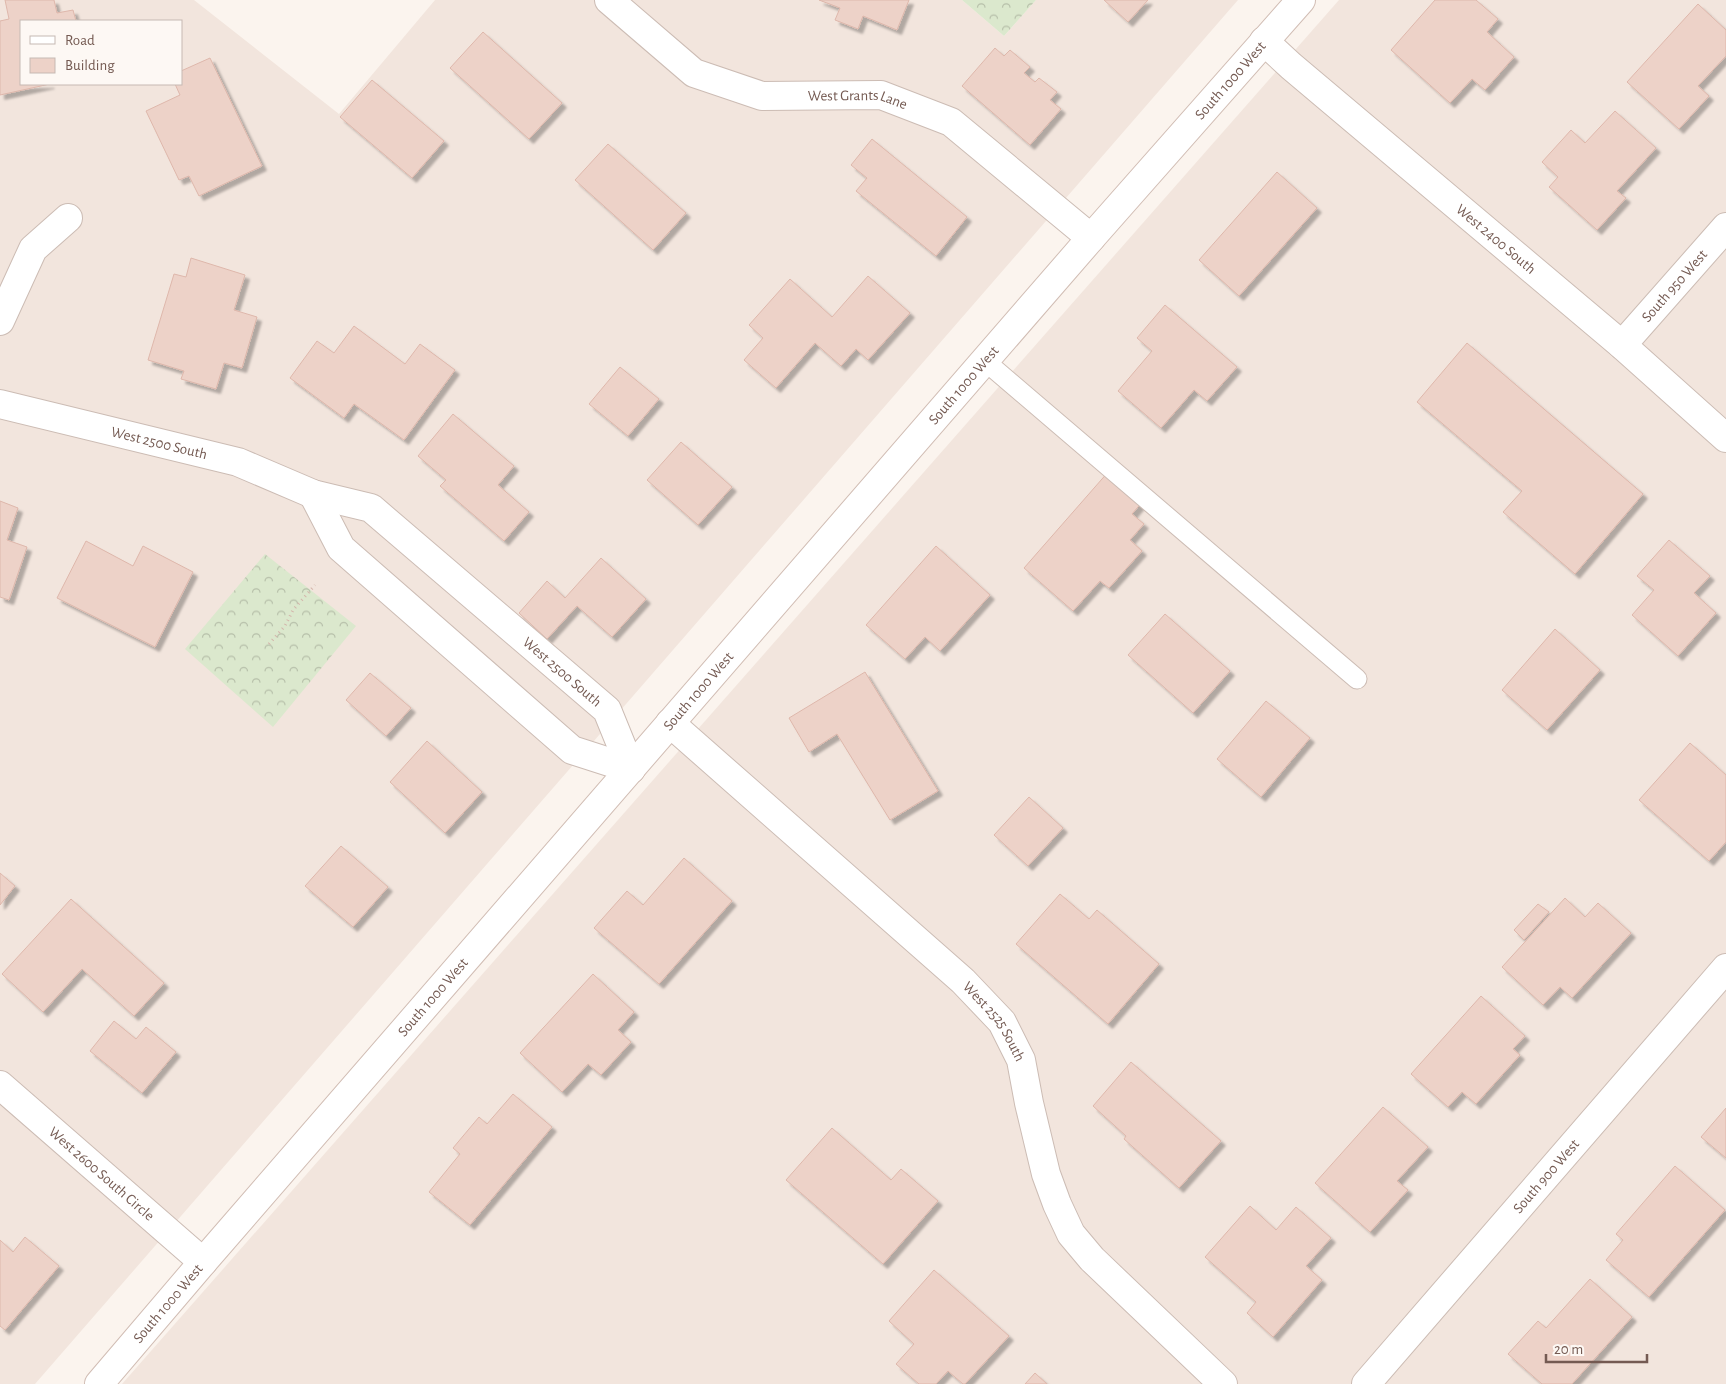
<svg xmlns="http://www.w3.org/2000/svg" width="1726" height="1384" viewBox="0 0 1726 1384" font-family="'Alegreya Sans',sans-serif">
	<defs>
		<pattern id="forest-crowns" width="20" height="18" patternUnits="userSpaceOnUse" patternTransform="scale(1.25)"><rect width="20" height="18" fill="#dbe8cd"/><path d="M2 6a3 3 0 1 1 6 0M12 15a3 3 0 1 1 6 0" fill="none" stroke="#b6bfa9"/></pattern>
		<filter id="shadow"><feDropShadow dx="4.5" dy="4.5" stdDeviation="1" flood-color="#0004"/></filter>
	</defs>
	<rect width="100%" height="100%" fill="#fbf4ee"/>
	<g fill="#f2e5dd" fill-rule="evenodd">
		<path d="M0 0H194L339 114 435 0H962L1004 36 1036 0H1238L35 1384H0ZM21 21H181V84H21Z"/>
		<polygon points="1339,0 1726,0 1726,1384 122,1384"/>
	</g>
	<g fill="url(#forest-crowns)">
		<polygon points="962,0 1036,0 1004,36"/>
		<polygon points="265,554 356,626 273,727 185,649"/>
	</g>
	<g fill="#edd2c8" stroke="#deb7ab" filter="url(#shadow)">
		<polygon points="5,0 54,0 57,13 73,10 76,21 21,21 21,84 50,84 0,95 0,21 9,19"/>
		<polygon points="819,0 909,0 897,30 863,16 858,29 835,20 840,8"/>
		<polygon points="1104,0 1148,0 1128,22"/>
		<polygon points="1435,0 1476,0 1498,19 1487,32 1514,57 1485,90 1472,79 1450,103 1391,50"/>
		<polygon points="1698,4 1726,30 1726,56 1698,86 1709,96 1679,129 1627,82"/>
		<polygon points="483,32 562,103 529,139 450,68"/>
		<polygon points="995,48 1004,56 1010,50 1030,67 1024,73 1035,82 1039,78 1057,92 1050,100 1061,109 1030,145 962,86"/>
		<polygon points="210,58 262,166 199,196 189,176 179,180 146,111 180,95 175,84 181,84 181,71"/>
		<polygon points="372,80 444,141 412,178 340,117"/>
		<polygon points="1615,111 1656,148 1617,191 1626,198 1597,230 1549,187 1558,177 1542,162 1571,130 1585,143"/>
		<polygon points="872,139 967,217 936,256 856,191 867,178 851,165"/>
		<polygon points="608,144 686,213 653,250 575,180"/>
		<polygon points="1277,172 1317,208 1239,296 1199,260"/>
		<polygon points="191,258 245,275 234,310 257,317 242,368 224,363 216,389 181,379 184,371 148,360 174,274 186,277"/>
		<polygon points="868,276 910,313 868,360 856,349 841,366 815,343 776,388 744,360 763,338 749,325 790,279 832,317"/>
		<polygon points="1165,305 1237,367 1207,401 1194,390 1161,428 1118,391 1152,351 1137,338"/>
		<polygon points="354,326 405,364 420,344 455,370 404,440 354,404 344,418 290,378 317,341 334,353"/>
		<polygon points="1467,343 1643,494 1575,574 1503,512 1522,491 1417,402"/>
		<polygon points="620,367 659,399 628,436 589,404"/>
		<polygon points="453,414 514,466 498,485 529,512 504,541 440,486 446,480 418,456"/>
		<polygon points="681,442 732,487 698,525 647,480"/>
		<polygon points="1109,471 1143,501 1132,514 1144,524 1130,540 1142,551 1109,588 1100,581 1073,611 1024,568"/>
		<polygon points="0,501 18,508 7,540 27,547 9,600 0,597"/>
		<polygon points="1669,540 1710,576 1694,593 1716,613 1678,656 1632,615 1654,590 1637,576"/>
		<polygon points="86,541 133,566 143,546 193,572 155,647 57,598"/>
		<polygon points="936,546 990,595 940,651 925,637 905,659 866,625"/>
		<polygon points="601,558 646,599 612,637 577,606 547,639 519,613 547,581 565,598"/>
		<polygon points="1165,614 1230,671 1193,713 1128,655"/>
		<polygon points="1555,629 1600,670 1547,730 1502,690"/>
		<polygon points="865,672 938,791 890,820 837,734 809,752 789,718"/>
		<polygon points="370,673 411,708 386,736 346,700"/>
		<polygon points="1266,701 1310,738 1261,797 1217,759"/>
		<polygon points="427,741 482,792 445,833 390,782"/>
		<polygon points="1690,743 1726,775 1726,842 1709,861 1639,800"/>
		<polygon points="1029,797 1063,828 1028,866 994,835"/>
		<polygon points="341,846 388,887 353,927 305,886"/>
		<polygon points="684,858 732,901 659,984 594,928 627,891 643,905"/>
		<polygon points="0,873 15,886 0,905"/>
		<polygon points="1060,894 1089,919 1097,910 1159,964 1108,1024 1016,944"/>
		<polygon points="1565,898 1585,917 1598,903 1631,933 1572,998 1560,987 1543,1005 1502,967"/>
		<polygon points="71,899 164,983 134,1016 82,969 43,1012 2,974"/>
		<polygon points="1538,904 1549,912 1524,940 1514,930"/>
		<polygon points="593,974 634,1012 618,1030 631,1042 601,1075 588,1064 562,1092 520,1053"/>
		<polygon points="1481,996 1525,1036 1513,1049 1520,1055 1476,1104 1462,1092 1448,1107 1411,1074"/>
		<polygon points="114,1021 136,1039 146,1027 176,1052 142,1093 90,1051"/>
		<polygon points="1131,1062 1221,1141 1179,1188 1124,1139 1126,1136 1093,1106"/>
		<polygon points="513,1094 552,1127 470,1225 429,1192 460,1154 453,1148 479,1117 487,1124"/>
		<polygon points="1383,1107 1428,1147 1397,1181 1408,1190 1370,1232 1315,1183"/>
		<polygon points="1726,1108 1726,1158 1701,1137"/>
		<polygon points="832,1128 891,1180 901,1169 938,1201 883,1264 786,1180"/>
		<polygon points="1675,1166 1725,1210 1649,1297 1606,1260 1623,1240 1616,1234"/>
		<polygon points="1250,1206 1276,1230 1296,1207 1331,1238 1306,1266 1322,1280 1273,1337 1247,1313 1256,1302 1205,1257"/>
		<polygon points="25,1237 59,1266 5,1330 0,1326 0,1240 13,1252"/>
		<polygon points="934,1270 1009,1336 965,1384 963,1384 948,1371 936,1384 919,1384 896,1364 914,1344 889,1321"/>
		<polygon points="1590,1279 1632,1317 1572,1384 1542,1384 1508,1354 1538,1321 1546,1328"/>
		<polygon points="1035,1373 1047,1384 1025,1384"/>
	</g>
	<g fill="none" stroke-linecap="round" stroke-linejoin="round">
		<defs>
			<polyline id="service" points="985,361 1357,679"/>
			<g id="minor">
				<path id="s1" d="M609 0 694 73 762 96 881 95 951 122 1091 238"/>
				<path id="s2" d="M1264 41 1291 66 1622 345 1726 438"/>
				<polyline points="0,321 33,249 68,218"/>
				<path id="s3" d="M1622 345 1726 227"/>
				<path id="s4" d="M0 404 238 462 313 494 371 508 607 710 631 769"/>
				<polyline points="313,494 341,548 572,750 631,769"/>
				<path id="s5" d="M670 723 963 981 1002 1022 1021 1060 1029 1103 1046 1174 1057 1204 1071 1234 1092 1259 1223 1384"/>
				<path id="s6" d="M0 1085 203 1262"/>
				<path id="s7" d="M1366 1384 1726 968"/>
			</g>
			<g id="secondary">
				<path id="s8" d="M99 1384 203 1262 1091 238 1301 0"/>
			</g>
		</defs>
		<use href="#service" stroke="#ccbcb4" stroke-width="21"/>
		<use href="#minor" stroke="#ccbcb4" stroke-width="30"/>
		<use href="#secondary" stroke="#d1bdb4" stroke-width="30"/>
		<polyline stroke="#d3b5ab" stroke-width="3" stroke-dasharray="1 4" stroke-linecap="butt" points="269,644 285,626 293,610 315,585"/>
		<use href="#service" stroke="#fff" stroke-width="19"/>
		<use href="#minor" stroke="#fff" stroke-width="28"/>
		<use href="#secondary" stroke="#fff" stroke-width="28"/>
	</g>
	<g text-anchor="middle" stroke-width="4" stroke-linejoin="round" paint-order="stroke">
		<g font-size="15" fill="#745a52" stroke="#fdf8f4">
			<text dy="5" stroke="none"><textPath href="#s8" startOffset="1726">South 1000 West</textPath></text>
			<text dy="5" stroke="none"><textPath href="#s1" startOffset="280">West Grants Lane</textPath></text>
			<text dy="5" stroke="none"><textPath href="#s2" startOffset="305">West 2400 South</textPath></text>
			<text dy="5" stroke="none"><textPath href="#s3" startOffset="79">South 950 West</textPath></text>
			<text dy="5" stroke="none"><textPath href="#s8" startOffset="1321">South 1000 West</textPath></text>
			<text dy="5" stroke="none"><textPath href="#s4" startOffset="164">West 2500 South</textPath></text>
			<text dy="5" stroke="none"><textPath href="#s4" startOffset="638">West 2500 South</textPath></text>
			<text dy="5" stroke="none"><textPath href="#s8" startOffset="916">South 1000 West</textPath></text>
			<text dy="5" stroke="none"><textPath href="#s8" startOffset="511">South 1000 West</textPath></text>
			<text dy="5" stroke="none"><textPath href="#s5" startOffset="442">West 2525 South</textPath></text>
			<text dy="5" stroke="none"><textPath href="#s6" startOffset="135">West 2600 South Circle</textPath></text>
			<text dy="5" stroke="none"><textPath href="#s7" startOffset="275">South 900 West</textPath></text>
			<text dy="5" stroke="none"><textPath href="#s8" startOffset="106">South 1000 West</textPath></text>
		</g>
	</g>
	<rect x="20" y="20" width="162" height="65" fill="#fdf8f4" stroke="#c6b9b3"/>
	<rect x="30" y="36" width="25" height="8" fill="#ffffff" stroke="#c6b9b3"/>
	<text x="65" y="45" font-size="15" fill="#745a52">Road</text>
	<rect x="30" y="58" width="25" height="15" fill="#edd2c8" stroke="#c6b9b3"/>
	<text x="65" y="70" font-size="15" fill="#745a52">Building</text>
	<path d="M1546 1354v8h101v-8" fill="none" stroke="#745a52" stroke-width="2.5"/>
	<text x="1554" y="1354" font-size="15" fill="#745a52" stroke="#fdf8f4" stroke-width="4" paint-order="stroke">20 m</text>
</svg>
